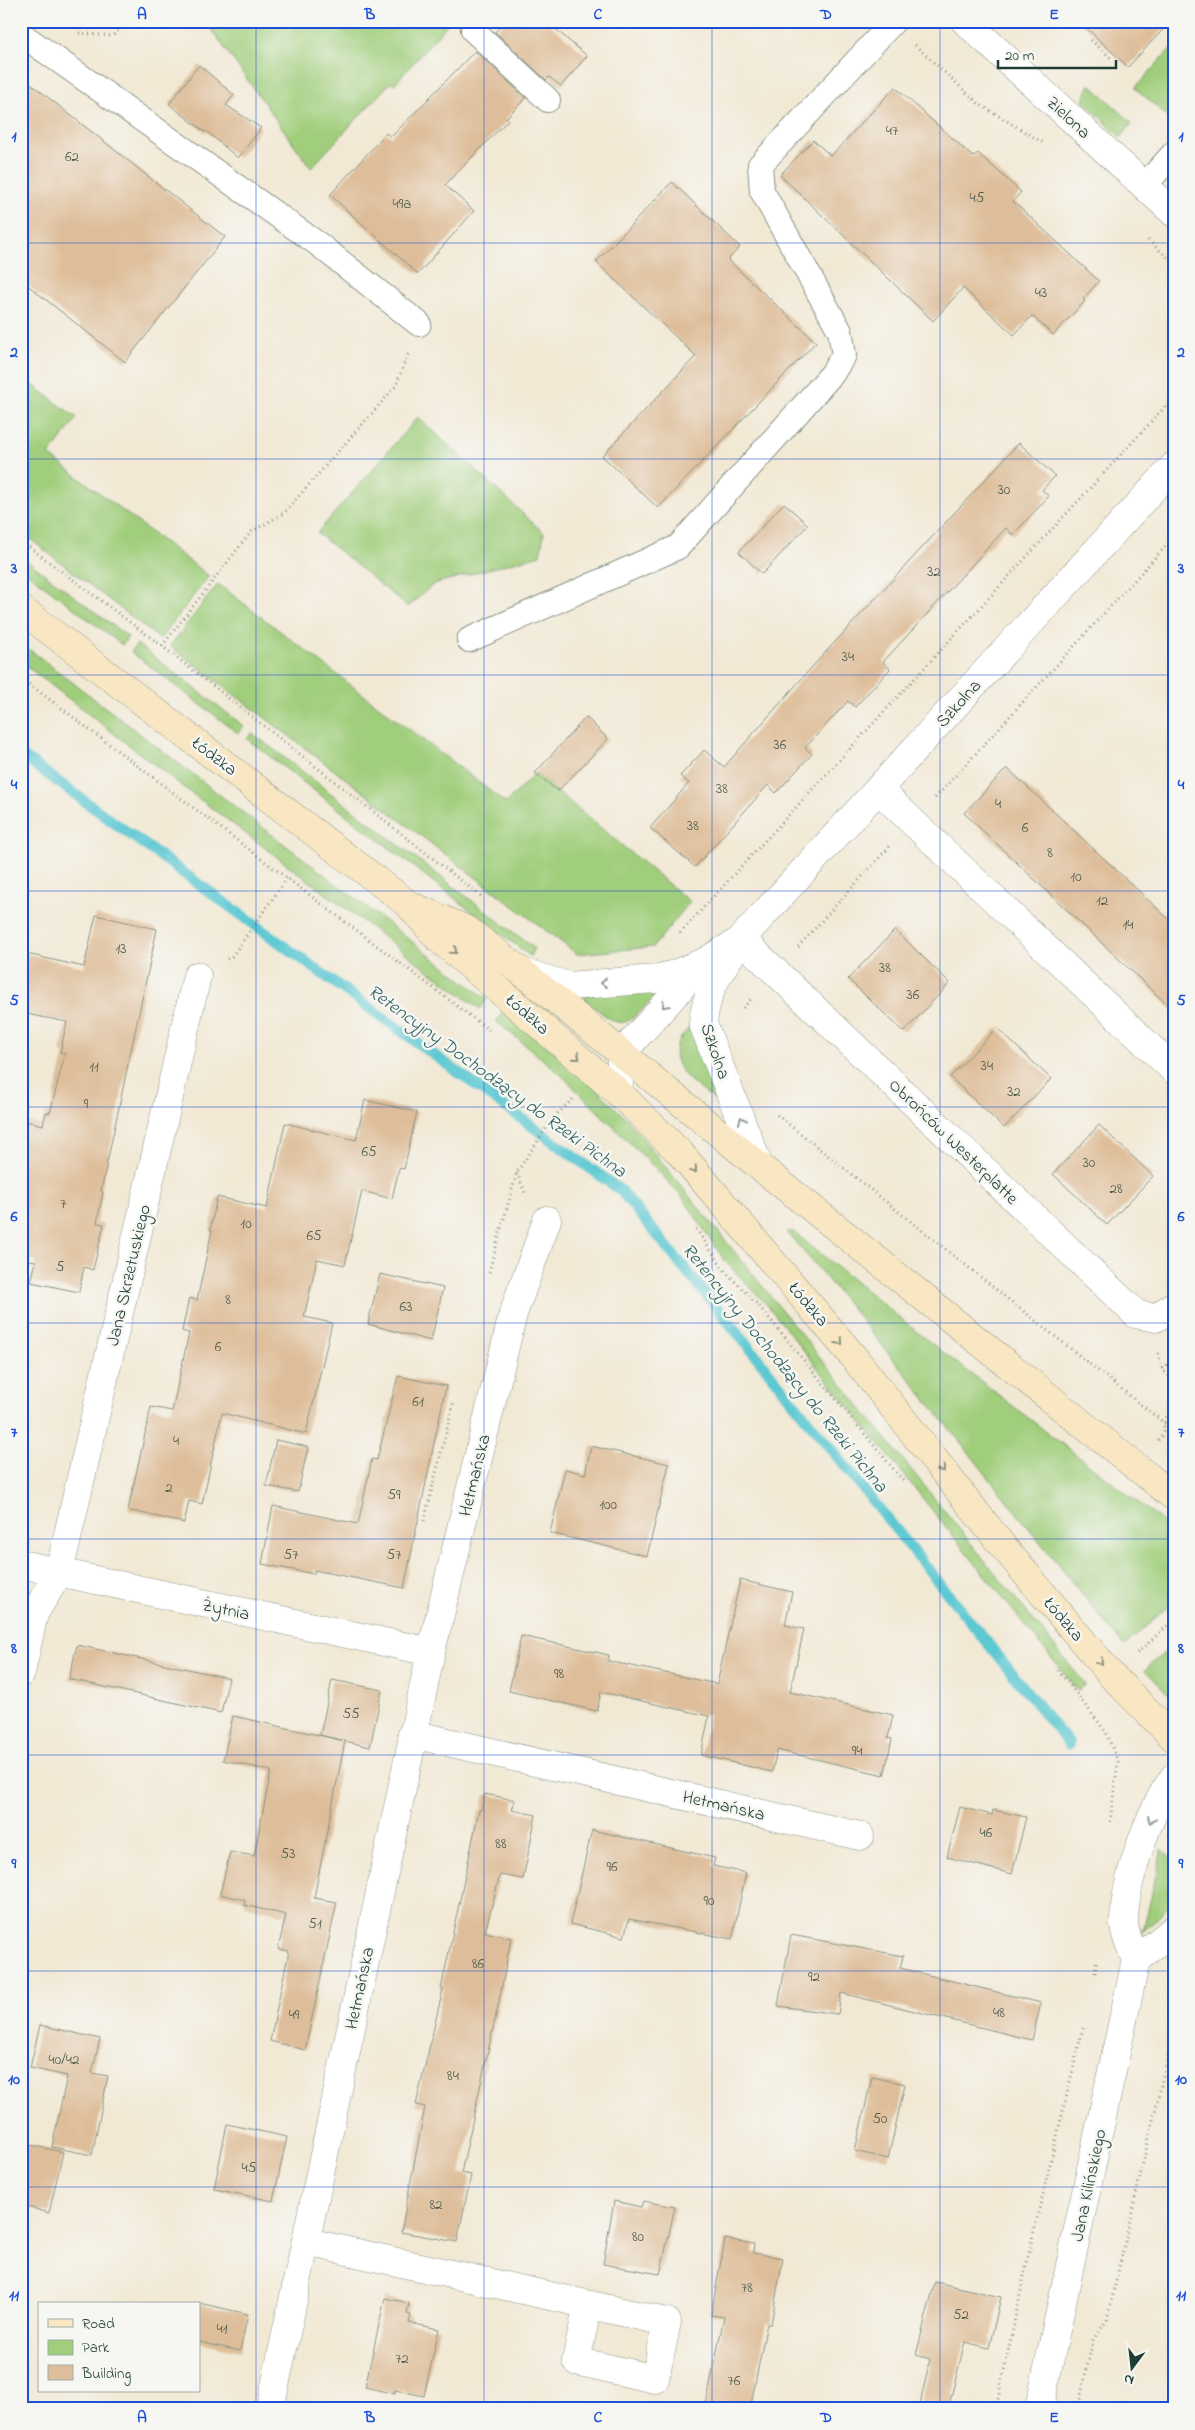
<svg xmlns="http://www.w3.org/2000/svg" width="1195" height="2430" viewBox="0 0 1195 2430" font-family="'Indie Flower',sans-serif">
	<rect width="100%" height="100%" fill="#f6f6f2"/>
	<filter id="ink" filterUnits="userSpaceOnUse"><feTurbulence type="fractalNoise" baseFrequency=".02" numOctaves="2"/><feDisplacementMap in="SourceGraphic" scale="10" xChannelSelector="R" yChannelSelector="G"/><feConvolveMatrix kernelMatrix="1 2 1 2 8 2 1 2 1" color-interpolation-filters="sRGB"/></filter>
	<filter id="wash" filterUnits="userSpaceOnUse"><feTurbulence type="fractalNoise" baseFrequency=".0096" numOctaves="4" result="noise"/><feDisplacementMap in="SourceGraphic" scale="20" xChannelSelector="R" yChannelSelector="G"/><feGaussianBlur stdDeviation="1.12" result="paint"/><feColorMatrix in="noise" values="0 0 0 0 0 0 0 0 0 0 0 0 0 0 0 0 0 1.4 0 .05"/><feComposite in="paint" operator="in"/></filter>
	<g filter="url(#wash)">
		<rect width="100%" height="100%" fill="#f2e9d5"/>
		<g fill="#a0ce7b" stroke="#608658">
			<polygon points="205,21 450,21 394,85 391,82 311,168"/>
			<polygon points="1174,45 1174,122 1135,88"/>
			<polygon points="1090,84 1132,123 1121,138 1083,100"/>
			<polygon points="21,376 77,418 49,455 209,576 160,639 21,532"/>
			<polygon points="418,417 544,533 540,555 434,584 408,607 317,533"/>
			<polygon points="21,556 128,637 122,645 21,568"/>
			<polygon points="218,584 506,803 535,773 690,902 653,947 577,954 170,646"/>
			<polygon points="21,643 487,999 480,1009 186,789 21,662"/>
			<polygon points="137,644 244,726 238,733 131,652"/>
			<polygon points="252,733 534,948 530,956 247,739"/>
			<path d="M650 992 653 998C620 1034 620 1027 584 999L587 995Z"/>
			<polygon points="503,1012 571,1064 626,1118 1085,1684 1078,1691 767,1305 725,1261 683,1198 660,1173 557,1071 496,1021"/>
			<path d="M694 1022 720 1104C703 1090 667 1071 677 1044 681 1036 689 1029 694 1022Z"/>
			<path d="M787 1232H794L922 1336 1174 1530V1601L1124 1646C1011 1508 903 1366 787 1232Z"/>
			<polygon points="1174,1644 1174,1700 1145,1670"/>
			<polygon points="1162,1849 1174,1860 1174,1900 1143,1932"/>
		</g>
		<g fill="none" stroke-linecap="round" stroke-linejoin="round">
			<polyline stroke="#5bc8d2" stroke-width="11" points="21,755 620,1190 723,1315 1069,1744"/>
		</g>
		<g id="blocks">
			<g fill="#debe9a">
				<polygon points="506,21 546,21 587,56 561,86 549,77 546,80 495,32"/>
				<polygon points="1079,21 1171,21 1128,67"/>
				<polygon points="475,51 526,98 506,118 508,120 445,185 474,211 418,274 330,195 386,133 391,137"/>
				<polygon points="199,65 234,95 226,105 261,128 238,158 206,131 205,132 169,104"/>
				<polygon points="21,76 225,237 125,362 21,280"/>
				<polygon points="895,87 973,157 978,153 1021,192 1013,201 1099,281 1083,299 1085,301 1053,335 1032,316 1014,335 963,288 933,321 780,175 813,140 831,156"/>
				<polygon points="672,182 740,247 728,260 816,342 658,508 602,456 696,356 596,262"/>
				<polygon points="1019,443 1055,476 1042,490 1049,496 1013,535 1006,528 883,662 890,669 855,707 848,701 805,748 812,754 776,793 768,785 695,867 650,828 689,783 680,776 704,750 724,767 811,668"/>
				<polygon points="784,503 808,525 762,574 739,552"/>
				<polygon points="586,717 608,739 558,791 535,773"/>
				<polygon points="1007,768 1174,924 1174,1011 964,813"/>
				<polygon points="96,915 157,929 101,1191 103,1192 97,1223 104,1224 93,1270 84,1267 79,1292 31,1282 36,1261 21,1259 21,1120 43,1125 46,1112 50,1113 65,1053 60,1052 67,1022 21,1013 21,982 27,954 84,967"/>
				<polygon points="895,930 950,983 904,1032 848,979"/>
				<polygon points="997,1028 1051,1079 1004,1128 950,1077"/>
				<polygon points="365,1100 417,1112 404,1169 399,1168 392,1199 362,1191 345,1265 317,1259 304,1317 332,1323 306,1434 222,1413 202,1504 189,1501 184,1523 128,1510 151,1407 172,1411 189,1333 182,1331 189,1298 197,1300 212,1230 210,1230 217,1197 267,1208 285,1123 356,1140"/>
				<polygon points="1099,1125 1153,1176 1107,1225 1053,1174"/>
				<polygon points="380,1274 443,1288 431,1341 368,1324"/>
				<polygon points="398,1376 446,1386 404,1588 314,1570 314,1574 262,1564 273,1506 358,1524 372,1459 377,1460"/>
				<polygon points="276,1440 308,1447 298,1492 266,1486"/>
				<polygon points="591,1446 669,1464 647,1556 550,1533 565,1469 585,1474"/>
				<polygon points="740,1580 792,1592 785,1625 804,1629 790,1692 893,1715 888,1738 892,1739 884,1775 777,1750 772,1772 701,1755 709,1716 601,1692 597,1711 509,1691 521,1636 609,1655 608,1661 717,1684"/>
				<polygon points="77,1645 229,1678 221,1713 69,1679"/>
				<polygon points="332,1680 382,1690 370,1747 320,1735"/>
				<polygon points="233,1716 345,1741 314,1898 337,1902 305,2050 270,2041 289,1951 278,1949 286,1915 244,1905 245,1900 220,1894 230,1852 254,1856 271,1771 223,1760"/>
				<polygon points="485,1794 515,1800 512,1810 536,1815 523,1879 500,1875 485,1932 511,1938 500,1997 461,2173 471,2175 457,2242 401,2232 425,2107 416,2105 443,1989 441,1989 479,1810 481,1810"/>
				<polygon points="960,1807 992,1815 993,1810 1026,1817 1012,1874 947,1857"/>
				<polygon points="592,1830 715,1858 713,1866 746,1873 732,1939 629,1919 624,1937 570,1924"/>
				<polygon points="791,1935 903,1956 900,1968 1041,2003 1032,2040 841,1993 838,2014 778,2006"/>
				<polygon points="40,2025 100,2039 92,2073 108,2076 92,2155 52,2147 67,2076 30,2068"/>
				<polygon points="872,2077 905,2084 888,2159 855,2151"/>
				<polygon points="227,2124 287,2137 273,2201 214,2189"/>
				<polygon points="21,2143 63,2152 49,2213 21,2205"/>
				<polygon points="614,2201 641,2207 643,2201 675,2207 660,2274 603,2264"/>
				<polygon points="725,2239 754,2244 753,2253 783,2258 771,2324 767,2323 750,2409 705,2409 724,2317 711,2315"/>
				<polygon points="935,2282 1001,2297 989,2348 965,2342 948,2409 919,2409 930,2359 916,2355"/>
				<polygon points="385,2298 409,2303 407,2314 411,2315 409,2323 439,2329 424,2396 395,2390 395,2394 365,2387"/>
				<polygon points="199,2303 248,2314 240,2351 199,2342"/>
			</g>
		</g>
	</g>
	<g filter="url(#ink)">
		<use href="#blocks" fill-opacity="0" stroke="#889384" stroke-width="1"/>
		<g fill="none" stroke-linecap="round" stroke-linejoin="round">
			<defs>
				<g id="service">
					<polyline points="478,21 473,30 548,100"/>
					<polyline points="21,34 318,244 419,324"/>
					<polyline points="1144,186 1174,153"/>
					<polyline points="469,640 678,547 832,374 844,355 840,331 762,191 760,165 894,21"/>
				</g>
				<g id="minor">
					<polyline points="965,21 1174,213"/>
					<polyline points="879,790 1174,1070"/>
					<polyline points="741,939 1136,1314 1156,1318 1174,1305"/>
					<polyline points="522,972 568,986 655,979 675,974 699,964"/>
					<polyline points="618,1092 622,1053 703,963 736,943"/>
					<path d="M759 1166 703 1024C706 987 722 969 741 939L1174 466"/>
					<polyline points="21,1564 431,1652"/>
					<polyline points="21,1673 34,1614 59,1573 197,976"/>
					<polyline points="412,1734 860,1836"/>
					<polyline points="307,2242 667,2322 655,2379 576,2361 588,2305"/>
					<polyline points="270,2409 431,1652 513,1314 547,1220"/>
				</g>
				<g id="tertiary">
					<polyline points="1136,1960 1174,1929"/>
					<path d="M1039 2409 1136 1960C1132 1949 1124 1935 1124 1923 1124 1882 1149 1811 1174 1777"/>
				</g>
				<g id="secondary">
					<polyline points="21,609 408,904 438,938 618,1092 680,1153 852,1355 1001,1544 1091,1651 1112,1676 1174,1738"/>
					<polyline points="417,908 467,930 522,972 759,1166 1174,1497"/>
				</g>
			</defs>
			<use href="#service" stroke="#889384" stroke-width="26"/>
			<use href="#minor" stroke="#889384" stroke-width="29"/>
			<use href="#tertiary" stroke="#889384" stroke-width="29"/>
			<use href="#secondary" stroke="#889384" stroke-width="29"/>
			<g stroke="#889384" stroke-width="3" stroke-dasharray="1 4" stroke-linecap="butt">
				<polyline points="79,33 112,36 129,21"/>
				<polyline points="1091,40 1111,58"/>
				<polyline points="915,45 979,104 1045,144"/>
				<polyline points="1148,240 1174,263"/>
				<polyline points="21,541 162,646 482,897"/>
				<polyline points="162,646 251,532 284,513 396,386 408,354"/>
				<polyline points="21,678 489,1030"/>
				<polyline points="935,798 1174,537"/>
				<polyline points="680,933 1174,397"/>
				<polyline points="798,947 890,846"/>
				<polyline points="227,959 232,956 288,877"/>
				<polyline points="743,1008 752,998"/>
				<polyline points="777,1115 1174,1431"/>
				<polyline points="517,1173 526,1195"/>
				<polyline points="696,1229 726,1272 759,1306 905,1483"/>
				<polyline points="489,1272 517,1172 553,1118 573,1099"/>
				<polyline points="1158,1353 1163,1370 1174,1381"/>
				<polyline points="1163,1369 1174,1358"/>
				<polyline points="1158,1440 1164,1433 1164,1423 1174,1397"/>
				<polyline points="424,1521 454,1401"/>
				<polyline points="1137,1653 1174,1620"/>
				<polyline points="1058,1670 1106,1732 1118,1762 1110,1822"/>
				<polyline points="1095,1973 1097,1959"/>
				<polyline points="996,2409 1031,2243 1083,2028"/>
				<polyline points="1078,2409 1093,2340 1107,2320 1174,2029"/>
			</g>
			<use href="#service" stroke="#fff" stroke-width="24"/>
			<use href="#minor" stroke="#fff" stroke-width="28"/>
			<use href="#tertiary" stroke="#fff" stroke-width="28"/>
			<use href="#secondary" stroke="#f9e7c3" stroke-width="28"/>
		</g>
		<defs><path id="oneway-chevron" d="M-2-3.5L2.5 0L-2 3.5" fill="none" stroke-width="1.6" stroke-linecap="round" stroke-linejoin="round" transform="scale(1.25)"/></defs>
		<g stroke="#8c927c">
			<use href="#oneway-chevron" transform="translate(454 951) rotate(40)"/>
			<use href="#oneway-chevron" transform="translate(577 1057) rotate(41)"/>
			<use href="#oneway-chevron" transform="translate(694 1170) rotate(49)"/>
			<use href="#oneway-chevron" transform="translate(840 1342) rotate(50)"/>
			<use href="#oneway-chevron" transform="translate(942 1469) rotate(52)"/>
			<use href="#oneway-chevron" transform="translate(1100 1662) rotate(50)"/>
		</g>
		<g stroke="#8f9e9a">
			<use href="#oneway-chevron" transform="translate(604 983) rotate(175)"/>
			<use href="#oneway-chevron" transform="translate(665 1005) rotate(132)"/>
			<use href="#oneway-chevron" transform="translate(742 1120) rotate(-112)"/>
			<use href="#oneway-chevron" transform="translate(1151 1820) rotate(113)"/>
		</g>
	</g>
	<path fill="none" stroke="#1d4ed8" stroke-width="1" stroke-opacity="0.55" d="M256 21V2409M484 21V2409M712 21V2409M940 21V2409M21 243H1174M21 459H1174M21 675H1174M21 891H1174M21 1107H1174M21 1323H1174M21 1539H1174M21 1755H1174M21 1971H1174M21 2187H1174"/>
	<g text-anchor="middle" stroke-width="5" stroke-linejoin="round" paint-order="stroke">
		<g font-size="15" fill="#4f5d4e">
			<text x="892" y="135">47</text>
			<text x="72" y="161">62</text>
			<text x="977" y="202">45</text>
			<text x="402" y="208">49a</text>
			<text x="1041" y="297">43</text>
			<text x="1004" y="494">30</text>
			<text x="934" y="576">32</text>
			<text x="848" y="661">34</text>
			<text x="780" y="749">36</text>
			<text x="722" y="793">38</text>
			<text x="998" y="808">4</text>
			<text x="693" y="830">38</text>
			<text x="1025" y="832">6</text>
			<text x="1050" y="857">8</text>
			<text x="1076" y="881">10</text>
			<text x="1102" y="905">12</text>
			<text x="1128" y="929">14</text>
			<text x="121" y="953">13</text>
			<text x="885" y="972">38</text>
			<text x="913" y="999">36</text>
			<text x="987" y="1070">34</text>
			<text x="94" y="1071">11</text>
			<text x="1014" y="1096">32</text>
			<text x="86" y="1108">9</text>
			<text x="369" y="1156">65</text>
			<text x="1089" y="1167">30</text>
			<text x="1116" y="1193">28</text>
			<text x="63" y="1208">7</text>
			<text x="246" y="1228">10</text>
			<text x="314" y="1240">65</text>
			<text x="60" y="1271">5</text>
			<text x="228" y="1304">8</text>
			<text x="406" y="1311">63</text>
			<text x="218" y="1351">6</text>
			<text x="418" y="1406">61</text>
			<text x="176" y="1445">4</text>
			<text x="169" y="1492">2</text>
			<text x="394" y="1499">59</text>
			<text x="608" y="1509">100</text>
			<text x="291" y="1559">57</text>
			<text x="394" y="1559">57</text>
			<text x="559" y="1678">98</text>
			<text x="351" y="1718">55</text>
			<text x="857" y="1755">94</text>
			<text x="986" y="1837">46</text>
			<text x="501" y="1848">88</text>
			<text x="288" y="1858">53</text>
			<text x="612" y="1871">96</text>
			<text x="709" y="1905">90</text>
			<text x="315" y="1928">51</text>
			<text x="478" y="1968">86</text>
			<text x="814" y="1981">92</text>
			<text x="999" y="2017">48</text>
			<text x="294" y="2019">49</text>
			<text x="64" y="2064">40/42</text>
			<text x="453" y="2080">84</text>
			<text x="880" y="2123">50</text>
			<text x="249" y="2172">45</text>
			<text x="436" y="2209">82</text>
			<text x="638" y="2241">80</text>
			<text x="747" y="2292">78</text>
			<text x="961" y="2319">52</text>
			<text x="222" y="2333">41</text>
			<text x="402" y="2363">72</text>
			<text x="734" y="2385">76</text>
		</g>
		<g font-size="18" fill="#1f3d34" stroke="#f6f6f2">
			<text transform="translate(1069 117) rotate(43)" y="6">Zielona</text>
			<text transform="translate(958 703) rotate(-48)" y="6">Szkolna</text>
			<text transform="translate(215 756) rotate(37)" y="6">Łódzka</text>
			<text transform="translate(528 1014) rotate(41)" y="6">Łódzka</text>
			<text transform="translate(716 1051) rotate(71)" y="6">Szkolna</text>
			<text transform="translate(954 1141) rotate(44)" y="6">Obrońców Westerplatte</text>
			<text transform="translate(128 1275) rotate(-77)" y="6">Jana Skrzetuskiego</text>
			<text transform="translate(809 1304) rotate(50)" y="6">Łódzka</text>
			<text transform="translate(474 1475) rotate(-76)" y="6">Hetmańska</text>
			<text transform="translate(226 1609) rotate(12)" y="6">Żytnia</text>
			<text transform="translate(1064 1619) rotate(50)" y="6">Łódzka</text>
			<text transform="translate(724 1805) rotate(13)" y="6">Hetmańska</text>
			<text transform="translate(359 1988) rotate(-78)" y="6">Hetmańska</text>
			<text transform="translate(1088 2185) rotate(-78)" y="6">Jana Kilińskiego</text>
		</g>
		<g font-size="19" font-style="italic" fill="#2e605c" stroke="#f6f6f2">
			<text transform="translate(498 1080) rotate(36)" y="7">Retencyjny Dochodzący do Rzeki Pichna</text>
			<text transform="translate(786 1367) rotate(51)" y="7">Retencyjny Dochodzący do Rzeki Pichna</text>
		</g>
	</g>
	<rect width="1195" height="2430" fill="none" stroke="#f6f6f2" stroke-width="55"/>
	<rect x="38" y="2302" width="162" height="90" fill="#f6f6f2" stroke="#a0aca6"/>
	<rect x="48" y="2319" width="25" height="8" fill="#f9e7c3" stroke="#a0aca6"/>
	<text x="82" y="2328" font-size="15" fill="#1f3d34">Road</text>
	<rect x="48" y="2340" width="25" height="15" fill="#a0ce7b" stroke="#a0aca6"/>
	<text x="82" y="2352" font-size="15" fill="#1f3d34">Park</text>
	<rect x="48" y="2365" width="25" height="15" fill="#debe9a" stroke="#a0aca6"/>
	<text x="82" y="2378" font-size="15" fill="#1f3d34">Building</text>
	<g transform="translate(1132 2368) rotate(195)" stroke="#f6f6f2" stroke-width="4" paint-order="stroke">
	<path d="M0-4L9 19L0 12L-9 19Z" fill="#1f3d34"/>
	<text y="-8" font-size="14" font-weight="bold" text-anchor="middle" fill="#1f3d34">N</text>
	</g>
	<path d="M998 60v8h118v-8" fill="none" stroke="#1f3d34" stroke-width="2.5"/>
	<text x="1005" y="60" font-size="15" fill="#1f3d34" stroke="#f6f6f2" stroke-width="4" paint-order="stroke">20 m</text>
	<rect x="28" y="28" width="1140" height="2374" fill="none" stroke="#1d4ed8" stroke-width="2"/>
	<g font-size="16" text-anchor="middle" font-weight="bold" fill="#1d4ed8">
		<text x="142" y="19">A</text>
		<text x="370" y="19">B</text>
		<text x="598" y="19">C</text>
		<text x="826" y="19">D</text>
		<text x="1054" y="19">E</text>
		<text x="14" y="141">1</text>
		<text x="1181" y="141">1</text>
		<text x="14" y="357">2</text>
		<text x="1181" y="357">2</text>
		<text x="14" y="573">3</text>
		<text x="1181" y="573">3</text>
		<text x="14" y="789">4</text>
		<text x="1181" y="789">4</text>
		<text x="14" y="1005">5</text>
		<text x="1181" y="1005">5</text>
		<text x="14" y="1221">6</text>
		<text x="1181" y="1221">6</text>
		<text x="14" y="1437">7</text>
		<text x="1181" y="1437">7</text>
		<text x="14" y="1653">8</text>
		<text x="1181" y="1653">8</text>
		<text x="14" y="1868">9</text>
		<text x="1181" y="1868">9</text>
		<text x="14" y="2084">10</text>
		<text x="1181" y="2084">10</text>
		<text x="14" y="2300">11</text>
		<text x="1181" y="2300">11</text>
		<text x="142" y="2422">A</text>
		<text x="370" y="2422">B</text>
		<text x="598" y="2422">C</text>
		<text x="826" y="2422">D</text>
		<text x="1054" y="2422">E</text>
	</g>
</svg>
